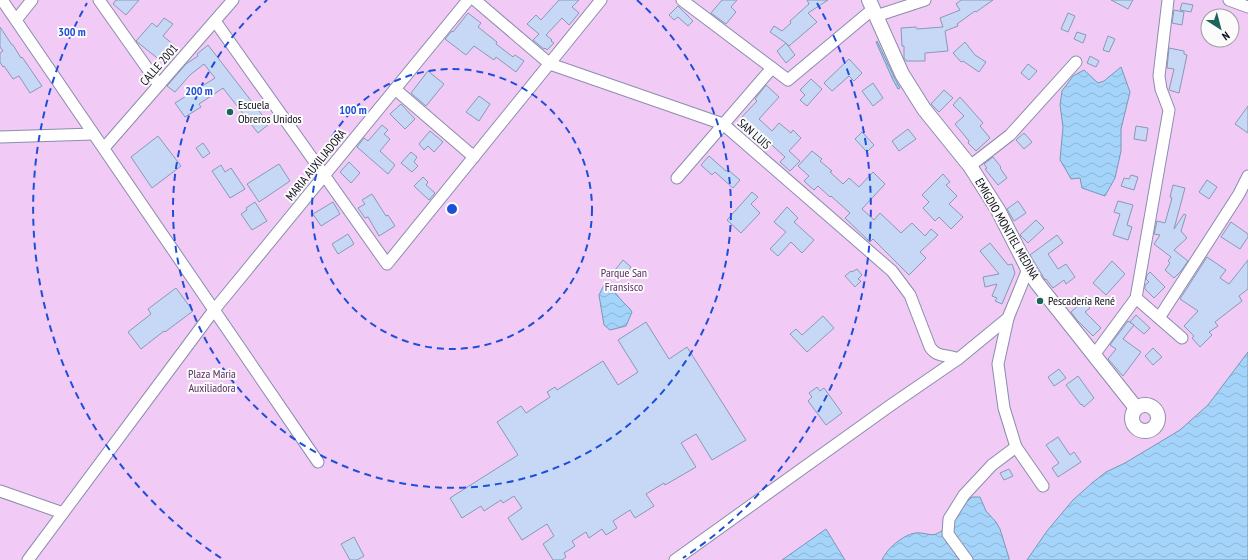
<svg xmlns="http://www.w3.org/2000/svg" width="1248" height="560" viewBox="0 0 1248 560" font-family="'PT Sans Narrow',sans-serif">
	<defs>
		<pattern id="water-waves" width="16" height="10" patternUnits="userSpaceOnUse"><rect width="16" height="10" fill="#a4d4fa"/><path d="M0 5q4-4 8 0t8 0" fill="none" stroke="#8cb5d6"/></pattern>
	</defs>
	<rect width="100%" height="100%" fill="#fbfbfb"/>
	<path fill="#f1cbf6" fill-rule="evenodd" d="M0 0H1248V447L1140 560H0ZM1208 16H1232V40H1208Z"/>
	<g fill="url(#water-waves)" stroke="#7798b6">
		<polygon points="877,41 895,79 900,88 898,89 893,80 876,42"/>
		<polygon points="1121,67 1130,92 1121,129 1121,151 1115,178 1105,196 1082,188 1080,178 1071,179 1066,170 1060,160 1063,127 1060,105 1062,91 1073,76 1084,70 1098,83 1104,81"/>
		<polygon points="607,283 622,301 630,309 632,312 626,326 610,330 604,325 599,295 604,285"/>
		<polygon points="1248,352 1248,560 1027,560 1047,531 1073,500 1092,483 1106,472 1125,463 1180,430 1208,405"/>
		<path d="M972 497H980L986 511 996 522 1000 529 1009 558V560H882C887 548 907 531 920 533 925 533 931 536 936 534 945 531 951 519 957 512 961 507 967 502 972 497Z"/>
		<polygon points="826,529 845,560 782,560"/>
	</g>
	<g fill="#c7d8f7" stroke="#8899b6">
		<polygon points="116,0 139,0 126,15 113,4"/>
		<polygon points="559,0 579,0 572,7 579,13 569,25 562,18 546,35 552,40 551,41 554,43 547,50 545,48 544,49 533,40 539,34 527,24 536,15 541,20"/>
		<polygon points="722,0 737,0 731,7 736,12 726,24 711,13"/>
		<polygon points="807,0 828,0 808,13 817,22 789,46 786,43 795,55 786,63 777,51 786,43 770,32 774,26 782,31 791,23 790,21 809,4"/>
		<polygon points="961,0 993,0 976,12 975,11 957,24 958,26 945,31 948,51 925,53 925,61 906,61 904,58 904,46 902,46 901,28 916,27 917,29 943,27 940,18 960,10 956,4"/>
		<polygon points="1111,0 1133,0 1128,9"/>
		<polygon points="1182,3 1193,5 1191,12 1180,10"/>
		<polygon points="678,6 693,21 688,26 678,17 674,20 669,15"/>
		<polygon points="1174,10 1184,12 1182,25 1172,23"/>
		<polygon points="468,13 481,23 478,27 497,42 496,44 513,57 515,55 524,61 516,72 496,57 494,60 474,46 466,55 445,39 452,31 453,32"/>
		<polygon points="1068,13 1075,16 1068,32 1061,29"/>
		<polygon points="164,18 173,24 163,36 174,45 161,61 136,41 152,23 157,27"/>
		<polygon points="0,27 12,45 13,45 21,58 22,57 42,86 30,93 19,76 13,79 4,66 3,67 0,62 0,53 3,51 0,47"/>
		<polygon points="1077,32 1086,35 1083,43 1074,39"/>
		<polygon points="1108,36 1115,39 1109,52 1103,50"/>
		<polygon points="965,42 975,55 986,62 979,72 963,61 961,62 953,53"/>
		<polygon points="208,45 269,124 258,133 223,88 199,104 201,107 185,117 175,103 215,78 204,64 190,75 175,92 167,86 186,64 198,56 197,54"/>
		<polygon points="1169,48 1184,51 1184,54 1187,55 1179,93 1169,90 1174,69 1167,68"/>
		<polygon points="1090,56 1099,61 1096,67 1087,63"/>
		<polygon points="849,59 862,73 854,81 849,76 832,91 824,83"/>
		<polygon points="1028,64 1037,71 1029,80 1021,73"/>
		<polygon points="428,71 444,84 426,106 411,93"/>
		<polygon points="811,79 822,89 807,106 800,100 805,95 800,90"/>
		<polygon points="873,83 883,98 873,106 862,91"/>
		<polygon points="766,85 779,97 759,119 772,131 779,123 791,133 793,130 801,138 789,151 800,161 790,171 780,162 785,157 763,137 759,142 750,134 753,131 740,119 757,101 755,99"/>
		<polygon points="944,90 953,98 939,112 931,104"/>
		<polygon points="479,96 490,104 479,121 466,112"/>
		<polygon points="960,97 983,123 980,126 990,138 976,151 968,143 969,141 955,124 964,116 953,105"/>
		<polygon points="401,104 415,119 405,129 390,114"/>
		<polygon points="1248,106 1248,133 1235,124"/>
		<polygon points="382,125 388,130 384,134 390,139 380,151 395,165 388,174 357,147 364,138 368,141"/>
		<polygon points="1136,126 1148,128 1146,141 1134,139"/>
		<polygon points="908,129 916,139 899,151 892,141"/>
		<polygon points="430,131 443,142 434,152 428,146 424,150 419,144"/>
		<polygon points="862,132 874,145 867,152 855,139"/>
		<polygon points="1024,133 1032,142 1024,149 1016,140"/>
		<polygon points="158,136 181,166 152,188 131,157"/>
		<polygon points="203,143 210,153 203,158 196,148"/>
		<polygon points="812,151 822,159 820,161 832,171 830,172 843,184 849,178 859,187 873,172 885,184 862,209 874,220 880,213 901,233 912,223 925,236 931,229 938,235 920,252 926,258 909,275 873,239 870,242 845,218 850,213 831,196 830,197 818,186 814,190 804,181 809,176 798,166"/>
		<polygon points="411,152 417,157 414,162 418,166 412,172 401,163"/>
		<polygon points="709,156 726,171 728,170 740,180 733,188 715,172 712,175 701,165"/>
		<polygon points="993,157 1001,167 1000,168 1007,178 998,185 985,169 987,168 984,164"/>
		<polygon points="349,162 360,173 351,183 340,172"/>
		<polygon points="279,164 290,181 259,202 247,184"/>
		<polygon points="221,165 225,172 231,168 245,189 230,198 212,171"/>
		<polygon points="943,174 950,182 946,185 957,196 949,204 963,217 951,229 939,217 935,221 923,208 929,202 922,195"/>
		<polygon points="1131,175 1138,177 1134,190 1121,186 1124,178 1129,179"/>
		<polygon points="423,177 428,182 426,185 435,193 429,200 414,186"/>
		<polygon points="1207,180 1217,187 1209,199 1199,192"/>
		<polygon points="1173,185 1185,188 1174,229 1184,214 1186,215 1181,231 1187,238 1174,250 1188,261 1181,271 1174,278 1165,270 1170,263 1168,261 1171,257 1154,244 1160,235 1154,234 1157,221 1165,223 1172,198 1170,197"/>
		<polygon points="752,192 758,197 751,204 760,213 741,233 727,220"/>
		<polygon points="372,194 386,216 388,215 395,226 379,236 368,217 365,218 358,208 365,204 362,200"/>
		<polygon points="1018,201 1026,213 1014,221 1007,209"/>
		<polygon points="1118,201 1133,205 1127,225 1132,227 1128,240 1113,235 1120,214 1114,212"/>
		<polygon points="255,202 267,221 252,230 241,214 247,210 246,208"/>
		<polygon points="333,202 340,214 321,226 313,214"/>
		<polygon points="787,207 798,218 794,222 814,240 802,253 791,242 778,256 770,249 786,232 774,222"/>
		<polygon points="1036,220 1044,228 1028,243 1020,235"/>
		<polygon points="1231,222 1248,234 1248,237 1240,249 1221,237"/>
		<polygon points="348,234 354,244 338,254 332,244"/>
		<polygon points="1057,235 1063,243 1048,254 1058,269 1066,264 1075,277 1066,284 1064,280 1053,288 1046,279 1045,280 1044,278 1030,255"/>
		<polygon points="990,243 1008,265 1012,264 1015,273 1002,304 995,301 997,298 992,296 997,284 985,287 983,277 999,274 980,251"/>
		<polygon points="1207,257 1226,270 1220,278 1229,284 1248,260 1248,289 1239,296 1242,301 1215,322 1218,326 1209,332 1212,335 1200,347 1192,338 1194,336 1184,326 1198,311 1180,299"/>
		<polygon points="623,260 631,267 624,276 615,270"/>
		<polygon points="1112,261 1125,274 1106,295 1093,283"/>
		<polygon points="857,269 862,275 858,279 861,281 855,287 845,276 851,271 852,272"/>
		<polygon points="1150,272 1165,287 1154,298 1145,289 1145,285 1149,282 1146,279 1147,275"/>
		<polygon points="176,288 193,311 165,332 164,331 141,349 128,332 151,314 148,309"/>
		<polygon points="1083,301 1090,308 1085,312 1101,328 1093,336 1077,320 1071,312"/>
		<polygon points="1136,315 1150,328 1144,334 1130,322"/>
		<polygon points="823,316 834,328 807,352 790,334 796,329 802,335"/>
		<polygon points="1128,321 1134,325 1123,339 1141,352 1123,376 1108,359 1116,349 1110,345"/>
		<polygon points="646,322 669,359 687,347 746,440 712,460 696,434 681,443 696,467 665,485 664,483 646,494 654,506 635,518 630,510 613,521 617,528 606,535 602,529 589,538 586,532 572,541 575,546 564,553 566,557 562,560 553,560 543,544 554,536 547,524 522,540 508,518 522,508 514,496 503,503 501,500 484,511 481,506 462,518 450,498 518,455 497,422 521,406 526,413 550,397 547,392 555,387 557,390 603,361 618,385 638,372 618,340"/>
		<polygon points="1153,348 1162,357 1153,365 1145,356"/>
		<polygon points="1059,369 1066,378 1054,386 1048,377"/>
		<polygon points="1078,376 1094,398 1084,407 1082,404 1081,405 1066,385"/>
		<polygon points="817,387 820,391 824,388 842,413 826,425 808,401 812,397 809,393"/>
		<polygon points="1058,437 1070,455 1074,452 1081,462 1058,477 1052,468 1059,463 1046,445"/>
		<polygon points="1009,469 1013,476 1004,480 1000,473"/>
		<polygon points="354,537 364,556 357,560 350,560 341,544"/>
	</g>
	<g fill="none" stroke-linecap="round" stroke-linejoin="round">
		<defs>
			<g id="minor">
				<polyline points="2,0 318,462"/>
				<polyline points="99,0 159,85"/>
				<path d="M475 0 550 64 723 124 892 271 910 295 930 347C937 358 947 354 958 359"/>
				<polyline points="682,0 788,80 873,9"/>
				<polyline points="1229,0 1248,7"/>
				<polyline points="876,16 925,0"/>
				<polyline points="16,20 32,0"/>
				<polyline points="215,21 387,264 601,0"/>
				<polyline points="395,89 474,157"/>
				<polyline points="0,137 93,134"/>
				<polyline points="104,148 233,0"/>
				<polyline points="970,166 1010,135 1076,62"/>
				<polyline points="677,178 772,68"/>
				<polyline points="1136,298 1182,338"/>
				<polyline points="1008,318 998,364 1004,408 1016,447 1043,486"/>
				<polyline points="1159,318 1239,194 1248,176"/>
				<polyline points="1094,355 1136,298 1169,110 1161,89 1159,76 1168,0"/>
				<polyline points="0,491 63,513"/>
				<polyline points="28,560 214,310 468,0"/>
				<polyline points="675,560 891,405 958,359 1008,318 1028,269"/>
				<polyline points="967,560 948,534 949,519 964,495 992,465 1016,447"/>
			</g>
			<g id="major">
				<polyline points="869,0 902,74 924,109 970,166 998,210 1028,269 1037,283 1136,408"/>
				<circle cx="1145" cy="418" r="13"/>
			</g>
		</defs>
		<use href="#minor" stroke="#8a8dac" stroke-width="13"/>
		<use href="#major" stroke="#8a8dac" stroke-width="16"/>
		<use href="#minor" stroke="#fff" stroke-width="11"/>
		<use href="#major" stroke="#fff" stroke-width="14"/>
	</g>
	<g fill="none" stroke="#1d4ed8" stroke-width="2" stroke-dasharray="7 5">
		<circle cx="452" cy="209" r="140"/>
		<path d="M637 0A279 279 0 1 1 267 0"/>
		<path d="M221 558A419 419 0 0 1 87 3M817 3A419 419 0 0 1 683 558"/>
	</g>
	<g fill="#1a645b" stroke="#fbfbfb" stroke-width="1.5">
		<circle cx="230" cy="112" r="4"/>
		<circle cx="1040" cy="301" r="4"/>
	</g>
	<g text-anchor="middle" stroke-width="4" stroke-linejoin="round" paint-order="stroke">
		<g font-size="12" fill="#0d0d19" stroke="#fbfbfb">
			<text transform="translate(159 65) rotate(-49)" y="4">CALLE 2001</text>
			<text transform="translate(754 134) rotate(41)" y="4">SAN LUIS</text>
			<text transform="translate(316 165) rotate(-51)" y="4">MARIA AUXILIADORA</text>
			<text transform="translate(1007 229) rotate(60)" y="4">EMIGDIO MONTIEL MEDINA</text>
		</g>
		<g font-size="12" fill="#0d0d19" stroke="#fbfbfb" text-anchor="start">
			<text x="238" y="109">Escuela<tspan x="238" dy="14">Obreros Unidos</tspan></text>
			<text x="1048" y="305">Pescadería René</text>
		</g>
		<g font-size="12" fill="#5d2e64" stroke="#fbfbfb">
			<text x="624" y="277">Parque San<tspan x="624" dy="14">Fransisco</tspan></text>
			<text x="212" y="378">Plaza Maria<tspan x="212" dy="14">Auxiliadora</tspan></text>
		</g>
	</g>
	<circle cx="452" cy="209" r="6" fill="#1d4ed8" stroke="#fbfbfb" stroke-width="2"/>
	<g font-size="12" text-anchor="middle" font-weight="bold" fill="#1d4ed8" stroke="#fbfbfb" stroke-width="4" stroke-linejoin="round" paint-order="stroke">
		<text x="72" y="36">300 m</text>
		<text x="199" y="95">200 m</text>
		<text x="353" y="114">100 m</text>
	</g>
	<g transform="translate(1220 28) rotate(144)"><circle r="19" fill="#fbfbfb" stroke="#9c9ca1"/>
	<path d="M0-3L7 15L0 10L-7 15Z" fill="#1a645b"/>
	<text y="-6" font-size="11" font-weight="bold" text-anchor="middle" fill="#0d0d19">N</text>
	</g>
</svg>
